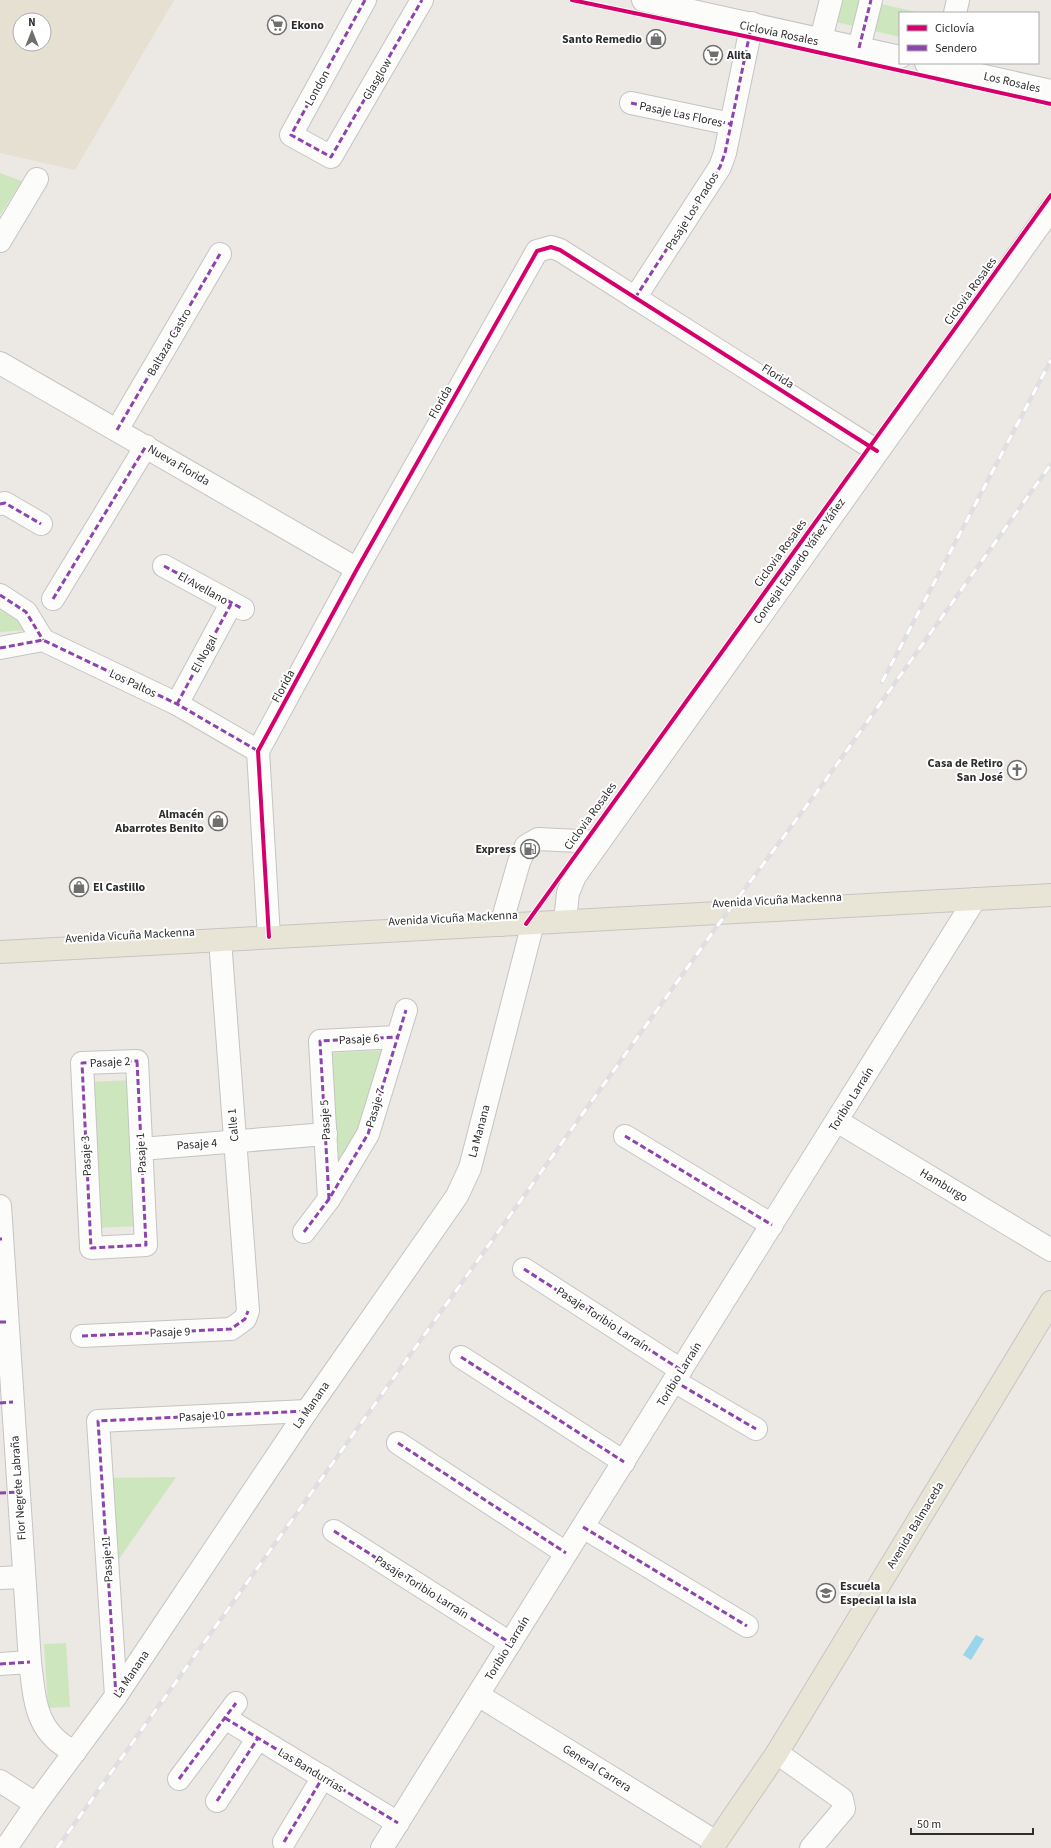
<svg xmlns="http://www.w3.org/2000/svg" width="1051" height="1848" viewBox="0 0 1051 1848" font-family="'Source Sans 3',sans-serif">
	<rect width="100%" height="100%" fill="#ece8e4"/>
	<path fill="#e6e0d3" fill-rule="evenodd" d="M0 0H174L75 170 0 153ZM20 20H44V44H20Z"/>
	<g fill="#cee6be">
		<polygon points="841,0 864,0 921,13 900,13 900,37 836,22"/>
		<polygon points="0,173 22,181 0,215"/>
		<polygon points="0,603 26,618 28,630 0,632"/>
		<polygon points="388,1050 364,1129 332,1183 325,1053"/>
		<polygon points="133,1080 140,1226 97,1228 90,1082"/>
		<polygon points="176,1477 112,1569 106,1478"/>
		<polygon points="66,1643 70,1707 48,1708 44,1644"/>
	</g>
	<polygon fill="#99d6ec" points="976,1635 984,1639 971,1660 963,1655"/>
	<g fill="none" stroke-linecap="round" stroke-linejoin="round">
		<defs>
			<g id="minor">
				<polyline points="365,0 291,135 331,157 422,0"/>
				<polyline points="643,0 900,57"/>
				<polyline points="955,13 958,0"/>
				<polyline points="821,39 831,0"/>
				<polyline points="859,48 871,0"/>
				<polyline points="926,63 1051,91"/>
				<polyline points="631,103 731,124"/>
				<polyline points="0,241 37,179"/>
				<polyline points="635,298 720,167 725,153 752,23"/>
				<polyline points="0,363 357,569"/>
				<polyline points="117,430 220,254"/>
				<polyline points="0,504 5,503 41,524"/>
				<polyline points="164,566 243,609"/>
				<polyline points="0,595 26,612 43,640"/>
				<polyline points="53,599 146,446"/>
				<polyline points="0,648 43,640 177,704 258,751"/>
				<polyline points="177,704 231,604"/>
				<polyline points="565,921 568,893 575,876 1051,209"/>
				<polyline points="501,925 519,862 526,846 538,839 599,842"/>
				<polyline points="269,937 258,751 357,569 537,251 551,247 560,250 877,451"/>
				<polygon points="137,1061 146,1245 91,1248 82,1063"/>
				<polyline points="837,1121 1051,1250"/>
				<polyline points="625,1136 772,1225"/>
				<polyline points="141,1149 326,1134"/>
				<polyline points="329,1199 320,1041 397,1037"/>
				<path d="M0 1206 30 1662C35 1701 35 1733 75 1752"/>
				<polyline points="304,1232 329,1199 368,1134 406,1010"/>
				<polyline points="524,1269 681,1370"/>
				<polyline points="82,1336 231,1329 245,1319 248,1311 220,940"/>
				<polyline points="461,1357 624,1462"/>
				<polyline points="674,1381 756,1429"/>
				<polyline points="398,1443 566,1553"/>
				<polyline points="583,1527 747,1626"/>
				<polyline points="334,1531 510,1643"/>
				<polyline points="0,1578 24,1577"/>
				<polyline points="0,1664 30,1662"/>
				<polyline points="478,1695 716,1842"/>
				<polyline points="116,1696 98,1421 307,1411"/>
				<polyline points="225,1718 398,1823"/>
				<polyline points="777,1753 842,1799 844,1809 811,1848"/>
				<polyline points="179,1779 236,1703"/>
				<polyline points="0,1781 36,1804"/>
				<polyline points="217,1801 258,1738"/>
				<polyline points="284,1842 323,1777"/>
				<polyline points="6,1848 36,1804 116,1696 307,1411 457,1196 470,1168 533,923"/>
				<polyline points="382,1848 975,899"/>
			</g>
			<g id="major">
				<polyline points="0,952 1051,895"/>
				<polyline points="712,1848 777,1753 1051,1302"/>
			</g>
		</defs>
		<use href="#minor" stroke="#c5c4c5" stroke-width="24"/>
		<use href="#major" stroke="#c6c5c4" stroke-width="24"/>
		<use href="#minor" stroke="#fcfcfb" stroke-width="22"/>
		<use href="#major" stroke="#e8e4d6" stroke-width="22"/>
		<defs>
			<g id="rail">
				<polyline points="882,682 1051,360"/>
				<polyline points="57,1848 715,929 825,781 1051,464"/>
			</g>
		</defs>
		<use href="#rail" stroke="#dfdfe1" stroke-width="4.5"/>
		<use href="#rail" stroke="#fff" stroke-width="3" stroke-dasharray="9" stroke-linecap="butt"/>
		<g stroke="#8e44ad" stroke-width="3" stroke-dasharray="6 3" stroke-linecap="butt">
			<polyline points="365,0 291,135 331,157 422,0"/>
			<polyline points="859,48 871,0"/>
			<polyline points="631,103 731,124"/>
			<polyline points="635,298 720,167 725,153 752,23"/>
			<polyline points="117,430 220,254"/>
			<polyline points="0,504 5,503 41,524"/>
			<polyline points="164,566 243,609"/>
			<polyline points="0,595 26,612 43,640"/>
			<polyline points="53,599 146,446"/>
			<polyline points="0,648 43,640 177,704 258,751"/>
			<polyline points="177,704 231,604"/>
			<polygon points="137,1061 146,1245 91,1248 82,1063"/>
			<polyline points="625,1136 772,1225"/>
			<polyline points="329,1199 320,1041 397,1037"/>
			<polyline points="304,1232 329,1199 368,1134 406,1010"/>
			<polyline points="0,1239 2,1239"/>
			<polyline points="524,1269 681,1370"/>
			<polyline points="0,1322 8,1322"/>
			<polyline points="82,1336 231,1329 245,1319 248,1311"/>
			<polyline points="461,1357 624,1462"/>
			<polyline points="674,1381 756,1429"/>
			<polyline points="0,1403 13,1402"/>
			<polyline points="398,1443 566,1553"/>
			<polyline points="0,1493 19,1492"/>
			<polyline points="583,1527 747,1626"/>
			<polyline points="334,1531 510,1643"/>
			<polyline points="0,1664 30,1662"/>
			<polyline points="116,1696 98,1421 307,1411"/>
			<polyline points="225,1718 398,1823"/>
			<polyline points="179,1779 236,1703"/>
			<polyline points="217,1801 258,1738"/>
			<polyline points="284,1842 323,1777"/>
		</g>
		<defs>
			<g id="cycleway">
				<polyline points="572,0 749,37 1051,104"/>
				<polyline points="526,924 1051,195"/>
				<polyline points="269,937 258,751 357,569 537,251 551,247 560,250 877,451"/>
			</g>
		</defs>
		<use href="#cycleway" stroke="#fff" stroke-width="6"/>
		<use href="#cycleway" stroke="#d6006c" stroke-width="4"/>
	</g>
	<defs>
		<symbol id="supermarket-ring" viewBox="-11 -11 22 22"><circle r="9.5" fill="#fff" stroke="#706f6e" stroke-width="1.5"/><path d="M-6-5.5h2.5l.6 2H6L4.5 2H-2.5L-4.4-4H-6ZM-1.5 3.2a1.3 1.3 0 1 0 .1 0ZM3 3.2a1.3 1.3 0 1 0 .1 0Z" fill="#706f6e"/></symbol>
		<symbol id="shop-ring" viewBox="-11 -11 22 22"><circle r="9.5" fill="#fff" stroke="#706f6e" stroke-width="1.5"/><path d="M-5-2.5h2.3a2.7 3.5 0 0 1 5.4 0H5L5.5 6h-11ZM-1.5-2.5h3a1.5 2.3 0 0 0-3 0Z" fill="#706f6e"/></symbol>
		<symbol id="church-ring" viewBox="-11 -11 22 22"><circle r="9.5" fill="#fff" stroke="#706f6e" stroke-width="1.5"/><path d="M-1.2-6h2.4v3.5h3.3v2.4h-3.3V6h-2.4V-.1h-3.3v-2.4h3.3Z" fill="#706f6e"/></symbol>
		<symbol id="fuel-ring" viewBox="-11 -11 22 22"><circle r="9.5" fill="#fff" stroke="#706f6e" stroke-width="1.5"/><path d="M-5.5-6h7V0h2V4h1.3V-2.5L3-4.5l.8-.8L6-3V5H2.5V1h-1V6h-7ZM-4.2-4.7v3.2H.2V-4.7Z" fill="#706f6e"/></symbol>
		<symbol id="school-ring" viewBox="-11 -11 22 22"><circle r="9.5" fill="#fff" stroke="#706f6e" stroke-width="1.5"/><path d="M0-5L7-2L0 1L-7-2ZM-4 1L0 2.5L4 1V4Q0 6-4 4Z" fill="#706f6e"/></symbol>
	</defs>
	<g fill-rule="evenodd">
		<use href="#supermarket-ring" x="266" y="14" width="22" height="22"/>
		<use href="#shop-ring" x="645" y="28" width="22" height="22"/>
		<use href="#supermarket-ring" x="702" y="44" width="22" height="22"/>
		<use href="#church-ring" x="1006" y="759" width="22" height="22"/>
		<use href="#shop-ring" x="207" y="810" width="22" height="22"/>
		<use href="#fuel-ring" x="519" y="838" width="22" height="22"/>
		<use href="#shop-ring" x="68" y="876" width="22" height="22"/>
		<use href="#school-ring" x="815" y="1582" width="22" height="22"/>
	</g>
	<g text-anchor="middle" stroke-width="4" stroke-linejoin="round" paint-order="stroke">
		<g font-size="12" font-weight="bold" fill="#2e2e2e" stroke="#fff" text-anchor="start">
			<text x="291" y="29">Ekono</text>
			<text x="642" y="43" text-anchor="end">Santo Remedio</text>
			<text x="727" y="59">Alita</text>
			<text x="1003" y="767" text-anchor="end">Casa de Retiro<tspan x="1003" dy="14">San José</tspan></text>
			<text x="204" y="818" text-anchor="end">Almacén<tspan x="204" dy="14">Abarrotes Benito</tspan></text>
			<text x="516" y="853" text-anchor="end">Express</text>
			<text x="93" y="891">El Castillo</text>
			<text x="840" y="1590">Escuela<tspan x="840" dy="14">Especial la isla</tspan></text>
		</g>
		<g font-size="12" fill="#2e2e2e" stroke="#fff">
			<text transform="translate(779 33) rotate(12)" y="4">Ciclovia Rosales</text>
			<text transform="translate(377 79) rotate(-60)" y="4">Glasglow</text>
			<text transform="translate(1012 82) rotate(13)" y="4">Los Rosales</text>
			<text transform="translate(317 88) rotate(-61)" y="4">London</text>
			<text transform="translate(681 114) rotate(12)" y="4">Pasaje Las Flores</text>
			<text transform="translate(692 211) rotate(-58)" y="4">Pasaje Los Prados</text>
			<text transform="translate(970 291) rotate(-54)" y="4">Ciclovia Rosales</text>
			<text transform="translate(169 342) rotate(-60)" y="4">Baltazar Castro</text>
			<text transform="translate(778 376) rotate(32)" y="4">Florida</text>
			<text transform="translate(440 402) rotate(-61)" y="4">Florida</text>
			<text transform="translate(179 465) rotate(30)" y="4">Nueva Florida</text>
			<text transform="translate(780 553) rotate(-54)" y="4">Ciclovia Rosales</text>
			<text transform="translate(799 561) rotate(-55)" y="4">Concejal Eduardo Yáñez Yáñez</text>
			<text transform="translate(203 588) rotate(29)" y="4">El Avellano</text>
			<text transform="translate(204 654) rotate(-61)" y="4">El Nogal</text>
			<text transform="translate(133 683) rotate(25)" y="4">Los Paltos</text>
			<text transform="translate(283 686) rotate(-62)" y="4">Florida</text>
			<text transform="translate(590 816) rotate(-54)" y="4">Ciclovia Rosales</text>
			<text transform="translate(777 900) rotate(-3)" y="4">Avenida Vicuña Mackenna</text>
			<text transform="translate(453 918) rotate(-3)" y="4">Avenida Vicuña Mackenna</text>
			<text transform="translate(130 935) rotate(-3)" y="4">Avenida Vicuña Mackenna</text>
			<text transform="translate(359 1039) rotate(-3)" y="4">Pasaje 6</text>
			<text transform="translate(110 1062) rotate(-3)" y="4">Pasaje 2</text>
			<text transform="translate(851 1099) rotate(-58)" y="4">Toribio Larraín</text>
			<text transform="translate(375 1108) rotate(-73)" y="4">Pasaje 7</text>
			<text transform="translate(325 1120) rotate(-93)" y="4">Pasaje 5</text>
			<text transform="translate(233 1125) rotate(-95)" y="4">Calle 1</text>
			<text transform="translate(479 1131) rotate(-75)" y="4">La Manana</text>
			<text transform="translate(197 1144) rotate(-4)" y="4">Pasaje 4</text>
			<text transform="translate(141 1153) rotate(-93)" y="4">Pasaje 1</text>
			<text transform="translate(86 1156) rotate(-93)" y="4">Pasaje 3</text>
			<text transform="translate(944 1185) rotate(31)" y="4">Hamburgo</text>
			<text transform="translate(603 1319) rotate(33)" y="4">Pasaje Toribio Larraín</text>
			<text transform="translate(170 1332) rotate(-2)" y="4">Pasaje 9</text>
			<text transform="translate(679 1374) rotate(-58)" y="4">Toribio Larraín</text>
			<text transform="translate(311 1405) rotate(-55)" y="4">La Manana</text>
			<text transform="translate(202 1416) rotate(-3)" y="4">Pasaje 10</text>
			<text transform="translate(18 1488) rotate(-94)" y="4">Flor Negrete Labraña</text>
			<text transform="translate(915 1525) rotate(-59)" y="4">Avenida Balmaceda</text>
			<text transform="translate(107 1559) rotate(-94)" y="4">Pasaje 11</text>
			<text transform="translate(422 1587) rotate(32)" y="4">Pasaje Toribio Larraín</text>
			<text transform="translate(507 1648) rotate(-58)" y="4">Toribio Larraín</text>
			<text transform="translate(131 1674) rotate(-56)" y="4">La Manana</text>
			<text transform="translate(597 1768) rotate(32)" y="4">General Carrera</text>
			<text transform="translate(311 1770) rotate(31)" y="4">Las Bandurrias</text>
		</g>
	</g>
	<rect x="899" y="12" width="140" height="52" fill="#ffffff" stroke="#ababab"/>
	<rect x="907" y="25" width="20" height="6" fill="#d6006c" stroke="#ababab"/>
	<text x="935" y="32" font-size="12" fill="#2e2e2e">Ciclovía</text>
	<rect x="907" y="45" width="20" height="6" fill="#8e44ad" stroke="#ababab"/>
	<text x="935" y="52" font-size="12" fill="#2e2e2e">Sendero</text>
	<g transform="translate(32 32)"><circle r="19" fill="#ffffff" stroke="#ababab"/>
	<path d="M0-3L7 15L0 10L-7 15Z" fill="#706f6e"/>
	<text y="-6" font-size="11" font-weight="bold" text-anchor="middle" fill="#2e2e2e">N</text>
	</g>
	<path d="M911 1828v6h122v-6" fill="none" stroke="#2e2e2e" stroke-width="2"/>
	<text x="917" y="1828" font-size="12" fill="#2e2e2e" stroke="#ffffff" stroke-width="3" paint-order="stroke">50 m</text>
</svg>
